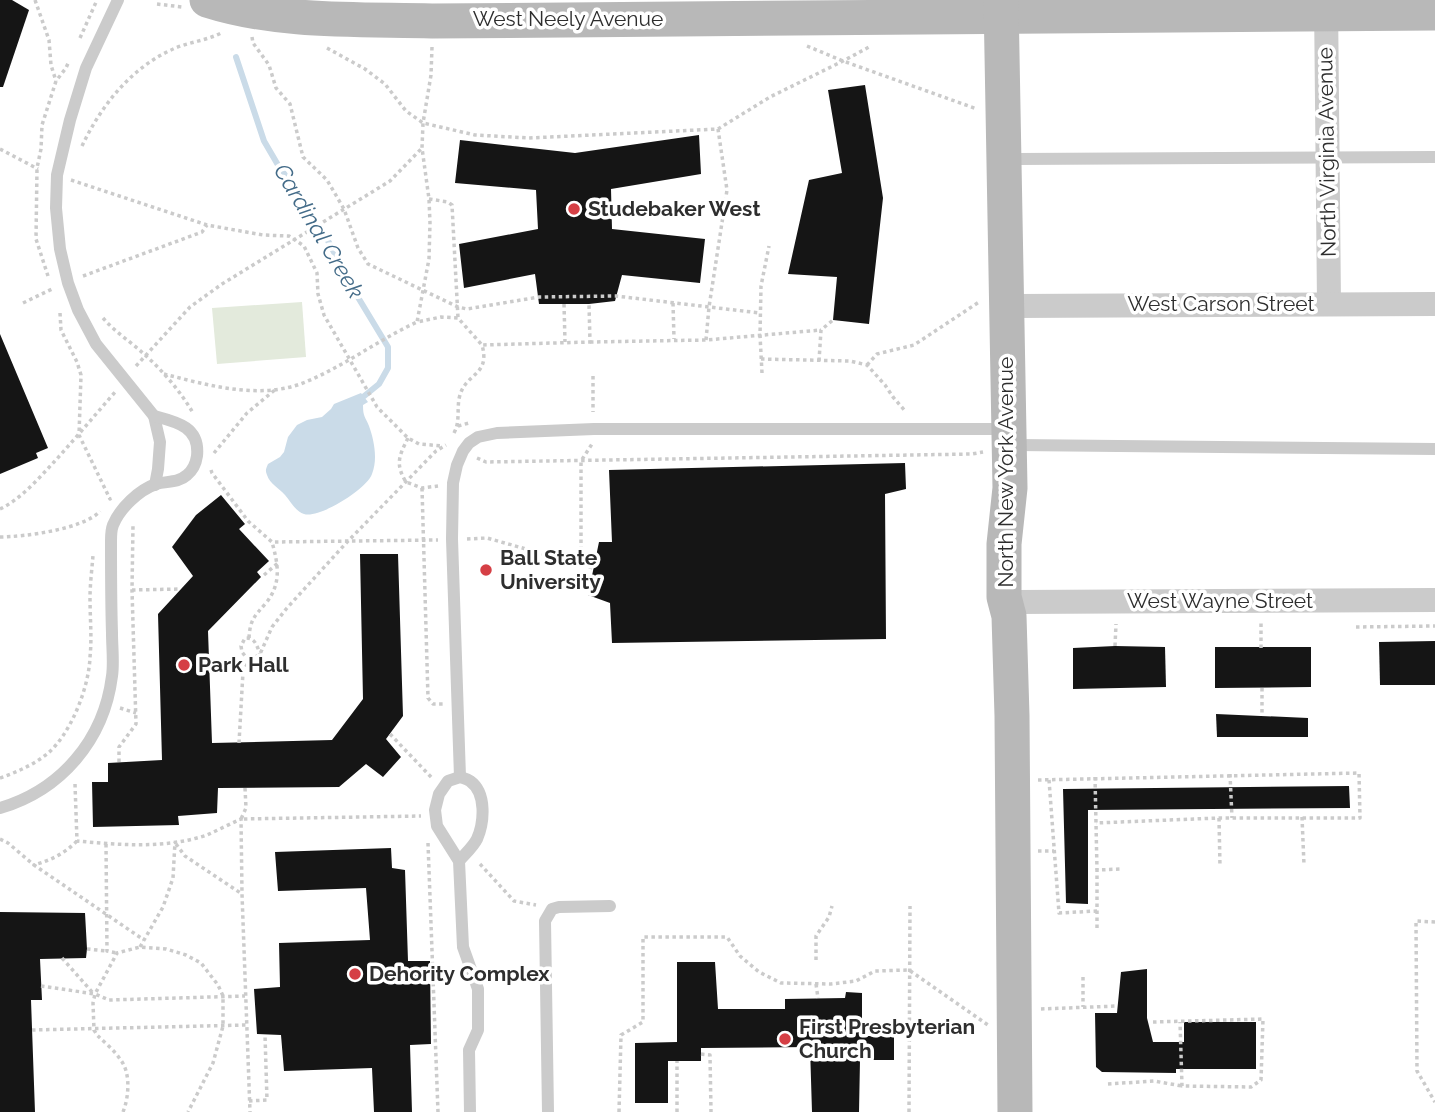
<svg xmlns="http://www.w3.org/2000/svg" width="1435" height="1112" viewBox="0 0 1435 1112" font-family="Raleway,sans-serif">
	<rect width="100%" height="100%" fill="#fff"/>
	<polygon fill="#e3eadc" points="302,302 306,357 217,364 212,308"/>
	<path fill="#cadbe8" d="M361 393 368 402 363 405C363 417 365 416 369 426 374 440 378 459 372 474 367 489 319 519 304 514 295 511 291 502 285 495 279 488 270 484 267 475 265 470 266 469 268 464L280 457 284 452 288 437 297 425 307 420 322 417 331 409 334 404Z"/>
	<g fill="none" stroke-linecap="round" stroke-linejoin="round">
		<polyline stroke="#cadbe8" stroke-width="6" points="236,57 264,141 278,165 290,182 326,237 356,294 388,347 388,368 379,384 363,397"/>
	</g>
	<g fill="#151515">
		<polygon points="0,0 12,0 29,10 3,87 0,87"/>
		<polygon points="865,85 883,198 869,324 833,320 837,277 788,274 809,180 842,173 828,90"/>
		<polygon points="699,135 701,174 611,189 612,229 705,239 700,283 622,275 615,301 589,304 539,304 535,274 464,288 459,244 538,229 536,190 455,183 460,140 575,153"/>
		<polygon points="0,334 48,448 36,453 38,458 0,474"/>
		<polygon points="905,463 906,489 885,494 886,639 612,643 610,603 588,595 599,542 612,542 609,470"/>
		<polygon points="221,495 245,524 239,529 269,561 257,572 261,577 208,631 212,743 332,740 363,699 360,554 398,554 403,716 386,739 401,757 383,777 366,764 339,787 218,788 217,813 178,816 179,825 93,827 92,782 108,782 108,763 162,760 158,614 193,576 172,547 196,515"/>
		<polygon points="1435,641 1435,685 1380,685 1379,642"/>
		<polygon points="1115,646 1165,647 1166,687 1073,689 1073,648"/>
		<polygon points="1215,647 1311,647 1311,687 1215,688"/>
		<polygon points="1216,714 1308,718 1308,737 1217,737"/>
		<polygon points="1349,786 1350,808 1088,810 1088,904 1066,903 1063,789"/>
		<polygon points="391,848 392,868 405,870 408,961 430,961 431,1044 410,1045 412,1112 374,1112 372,1068 284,1071 281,1035 257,1034 254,989 280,987 279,943 370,940 366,888 278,891 275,852"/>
		<polygon points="0,912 85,913 87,949 86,958 40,959 42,1000 31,1000 35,1112 0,1112"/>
		<polygon points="677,962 715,962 718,1009 785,1009 785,999 845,998 846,992 862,993 862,1036 894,1036 894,1060 860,1060 859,1112 812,1112 810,1047 701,1048 701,1061 668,1061 668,1103 635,1103 635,1043 677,1042"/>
		<polygon points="1147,969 1147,1018 1153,1042 1184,1042 1184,1022 1256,1022 1256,1069 1176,1069 1176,1073 1102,1072 1096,1067 1095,1013 1117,1013 1121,972"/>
	</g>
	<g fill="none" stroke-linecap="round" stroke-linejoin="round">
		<g stroke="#cbcbcb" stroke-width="3.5" stroke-dasharray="3.5 3.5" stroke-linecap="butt">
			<polyline points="35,0 49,40 51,65 56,81"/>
			<polyline points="157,4 182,7"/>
			<polyline points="252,37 253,43 269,65 276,88 290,104 303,157 327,180 344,209 358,248 368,264 458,307 467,309 539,297 616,296 760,313"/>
			<polyline points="80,38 97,0"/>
			<polyline points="807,46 843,61 977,109"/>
			<polyline points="432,47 431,75 423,123 422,148 429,199 430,223 429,259 417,322 441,317 458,318 482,345"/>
			<polyline points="327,48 365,69 385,84 406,111 423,123 475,135 529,138 718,129 770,97 843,61 871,46"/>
			<path d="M82 146C101 106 130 69 171 50 187 42 207 41 223 32"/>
			<polyline points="0,149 38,169"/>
			<polyline points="71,180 207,225 263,235 289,236 304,246 317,273 318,294 324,315 377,407 408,438 419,444 443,446"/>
			<polyline points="429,199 448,202 452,205 458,318"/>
			<polyline points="48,276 36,239 37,168 41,149 42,125 56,81 66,68 69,61"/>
			<polyline points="83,276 202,232 207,225"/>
			<polyline points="23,303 52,289"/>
			<polyline points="673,303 674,339"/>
			<polyline points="564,304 565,342"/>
			<polyline points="60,313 61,330 77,362 81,375 79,435 110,499 111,498"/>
			<path d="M103 318C115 332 131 342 144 354 163 371 181 392 193 413"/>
			<polyline points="706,340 709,307 727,190 718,129"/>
			<polyline points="590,342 706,340 821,330"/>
			<polyline points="761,359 850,361 867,365 885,385 893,397 906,412"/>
			<polyline points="819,361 821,330 833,320"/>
			<polyline points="867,365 877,354 914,345 979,302"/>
			<polyline points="136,366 190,307 222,284 390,181 422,148"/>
			<polyline points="762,373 760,335 761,286 769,246"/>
			<path d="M164 374C207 385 259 400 303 383 343 367 378 340 417 322"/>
			<polyline points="593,376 593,412"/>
			<polyline points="458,426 469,423"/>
			<path d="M454 433C460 422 457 411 459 399 464 372 491 377 482 345L590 342 589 304"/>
			<path d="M408 438C399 456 395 464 406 482L422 488 438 486"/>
			<polyline points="214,453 247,413 276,389"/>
			<polyline points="477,458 486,462 972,454 983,452"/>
			<polyline points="211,470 212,473 248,521 272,542 438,540"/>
			<polyline points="422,488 428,698 433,704 443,704"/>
			<path d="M0 509C21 499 38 479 54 462 75 439 95 415 116 391"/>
			<path d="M0 537C23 537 85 529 100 511"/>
			<polyline points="467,539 487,538 593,568"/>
			<polyline points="581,564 581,461 592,444"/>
			<polyline points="264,575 278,563"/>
			<polyline points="132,590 181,589"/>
			<polyline points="1356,627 1435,626"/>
			<path d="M249 638C250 619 255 616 266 603 282 583 278 564 272 542"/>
			<polyline points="1115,646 1116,624"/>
			<polyline points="1261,648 1261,622"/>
			<path d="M249 661 242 652 241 646 245 638C255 637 257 646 260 654"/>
			<polyline points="1262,688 1262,716"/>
			<polyline points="120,708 136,713"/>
			<polyline points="390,734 432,778"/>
			<polyline points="239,743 243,672 249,661 260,654 272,627 287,608 348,541 436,451 446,445"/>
			<polyline points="119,762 119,747 136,724 132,590 133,525"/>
			<polyline points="1230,774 1232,818"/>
			<polyline points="1095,777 1097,870"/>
			<path d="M0 778C17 772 33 765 47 754 71 734 89 687 90 657 92 638 90 618 90 598 90 584 92 569 93 555"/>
			<polyline points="1038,780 1359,773 1360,818 1219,818 1096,823"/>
			<polyline points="1049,780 1059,913 1097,911"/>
			<path d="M75 784 77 841C120 845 165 849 207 835 218 830 230 824 241 819L242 894 250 1112"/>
			<polyline points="245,788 246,808 241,819 421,816"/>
			<polyline points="1302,817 1304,865"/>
			<polyline points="1219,818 1220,867"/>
			<polyline points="0,839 8,843 34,865"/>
			<path d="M77 841C64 854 51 860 34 865L144 940"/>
			<polyline points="428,843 438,1112"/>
			<polyline points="106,844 107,951 117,953"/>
			<polyline points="176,844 185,856 242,894"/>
			<polyline points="1038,851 1054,851"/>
			<polyline points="480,864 514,901 536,905"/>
			<polyline points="1435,922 1416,921 1417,1071 1435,1102"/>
			<polyline points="1097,928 1097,870 1121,869"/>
			<polyline points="140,947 163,907 173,878 175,842"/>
			<polyline points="87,949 107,951"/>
			<polyline points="62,958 93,993"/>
			<polyline points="816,960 816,936 829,917 832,906"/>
			<polyline points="1083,977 1083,1007"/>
			<polyline points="816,984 818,998"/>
			<polyline points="41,986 95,994 109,1000 245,996"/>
			<polyline points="1041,1009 1117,1006"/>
			<polyline points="1153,1022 1263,1019 1261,1080 1251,1087 1182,1086 1180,1022"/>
			<polyline points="32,1030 246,1025"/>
			<polyline points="701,1054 710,1055 711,1112"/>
			<polyline points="1108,1084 1154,1081 1182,1086"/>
			<polyline points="249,1101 267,1100 265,1035"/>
			<path d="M123 1112C129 1097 131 1072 120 1059 114 1050 104 1042 97 1035L94 1030 93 1003 95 994 117 953 140 947 166 949 186 955 201 963 218 985 223 996V1026L213 1063 188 1112"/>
			<polyline points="619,1112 621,1035 643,1022 643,937 727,937 740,956 759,972 781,983 831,984 856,981 875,971 909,970 988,1025"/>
			<polyline points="677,1112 677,1061"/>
			<polyline points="909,1112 910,906"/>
		</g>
		<g stroke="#cbcbcb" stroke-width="12">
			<polyline points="118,0 86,68 70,120 57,175 56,208 60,249 68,283 78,310 96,344 154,416 160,442 158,469 155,485"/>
			<polyline points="1005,159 1435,157"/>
			<polyline points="1012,445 1435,449"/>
			<polyline points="460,777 452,539 453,483 457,465 463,451 469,443 478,437 497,433 594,429 1008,429"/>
			<path d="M0 808C61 790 104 740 112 676 114 663 112 647 112 633 111 603 111 572 111 541 111 536 111 530 113 525 120 508 139 490 156 484 168 481 178 483 187 475 193 470 196 463 197 456 200 427 177 422 154 416"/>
			<path d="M459 861C465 854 473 847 477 839 484 823 487 793 470 781 467 779 463 778 460 777L448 781 439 794 435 810 437 826 459 861 463 947 478 989V1030L469 1050 470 1112"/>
			<polyline points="548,1112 545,921 552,909 559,907 610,906"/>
		</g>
		<g stroke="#cbcbcb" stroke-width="24">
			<polyline points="1326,0 1329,304"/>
			<polyline points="1006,306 1435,304"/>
			<polyline points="1006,602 1435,600"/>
		</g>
		<g stroke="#b8b8b8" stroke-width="35">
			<path d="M207 0C279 23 357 19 432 21L1435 13"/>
			<polyline points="1001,0 1010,488 1004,544 1004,597 1009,616 1012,716 1015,1112"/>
		</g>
	</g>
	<g fill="#d53f45" stroke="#fff" stroke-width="2.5">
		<circle cx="574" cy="209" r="7"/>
		<circle cx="486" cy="570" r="7"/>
		<circle cx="184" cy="665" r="7"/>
		<circle cx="355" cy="974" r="7"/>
		<circle cx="785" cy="1039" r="7"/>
	</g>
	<g text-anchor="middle" stroke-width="7" stroke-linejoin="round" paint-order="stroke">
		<g font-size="21" fill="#2e2e2e" stroke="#fff">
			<text x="568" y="26">West Neely Avenue</text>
			<text transform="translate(1327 152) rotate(-91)" y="7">North Virginia Avenue</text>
			<text x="1221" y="311">West Carson Street</text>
			<text transform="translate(1006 472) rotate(-90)" y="7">North New York Avenue</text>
			<text x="1220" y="608">West Wayne Street</text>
		</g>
		<g font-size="21" font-weight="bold" fill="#2e2e2e" stroke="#fff" text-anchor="start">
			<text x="588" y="216">Studebaker West</text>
			<text x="500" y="565">Ball State<tspan x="500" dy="24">University</tspan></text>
			<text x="198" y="672">Park Hall</text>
			<text x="369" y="981">Dehority Complex</text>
			<text x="799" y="1034">First Presbyterian<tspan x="799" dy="24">Church</tspan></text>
		</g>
		<g font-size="23" font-style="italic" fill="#436b88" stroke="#fff">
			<text transform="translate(319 231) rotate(59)" y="8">Cardinal Creek</text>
		</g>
	</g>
</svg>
